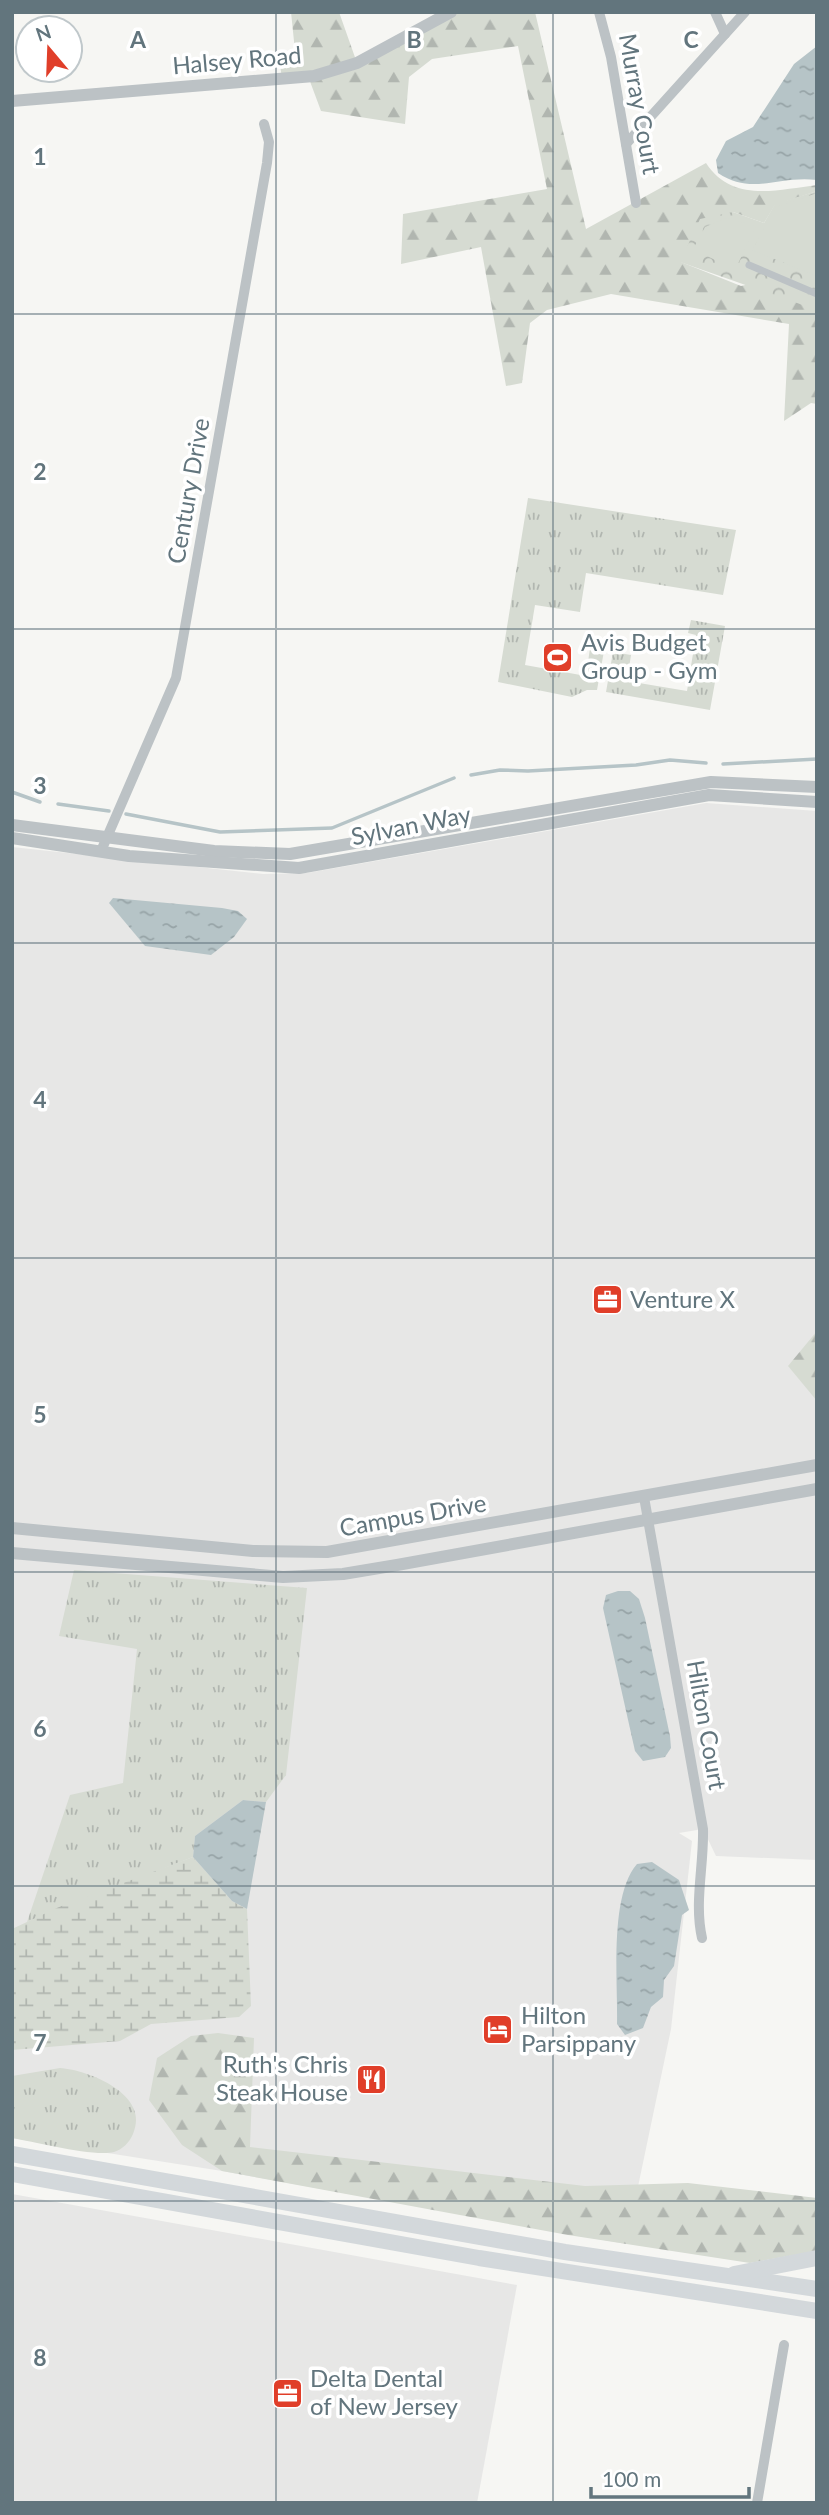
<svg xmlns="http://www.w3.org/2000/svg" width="829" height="2515" viewBox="0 0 829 2515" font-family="Lato,sans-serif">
	<defs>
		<pattern id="grass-tufts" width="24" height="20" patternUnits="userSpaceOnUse" patternTransform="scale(1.75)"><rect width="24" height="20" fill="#d6dbd2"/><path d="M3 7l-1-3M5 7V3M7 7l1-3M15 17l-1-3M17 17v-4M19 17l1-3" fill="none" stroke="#b1b6b0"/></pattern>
		<pattern id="forest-firs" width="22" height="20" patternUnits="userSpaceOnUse" patternTransform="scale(1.75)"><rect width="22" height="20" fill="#d6dbd2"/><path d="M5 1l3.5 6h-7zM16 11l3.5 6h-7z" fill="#b1b6b0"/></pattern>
		<pattern id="wetland-marsh" width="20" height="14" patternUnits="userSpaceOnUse" patternTransform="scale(1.75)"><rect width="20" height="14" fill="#d6dbd2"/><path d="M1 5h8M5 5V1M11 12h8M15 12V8" fill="none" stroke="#b1b6b0"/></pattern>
		<pattern id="park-crowns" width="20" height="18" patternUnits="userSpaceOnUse" patternTransform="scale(1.75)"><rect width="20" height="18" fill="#d6dbd2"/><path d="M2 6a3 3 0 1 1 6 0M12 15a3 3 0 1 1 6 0" fill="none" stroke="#b1b6b0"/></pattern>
		<pattern id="water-ripples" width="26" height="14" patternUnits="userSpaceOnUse" patternTransform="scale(1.75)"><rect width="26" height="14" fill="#b6c4c7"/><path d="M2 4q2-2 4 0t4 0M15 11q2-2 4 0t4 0" fill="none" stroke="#97a4a7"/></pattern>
	</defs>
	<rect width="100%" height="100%" fill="#f6f6f3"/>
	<g fill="#e7e7e6">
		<polygon points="706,803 817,811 817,1860 716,1856 703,1829 679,1833 692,1841 671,2029 626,2244 222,2171 12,2138 12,847 263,874 307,873"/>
		<polygon points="12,2194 517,2285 477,2503 12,2503"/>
	</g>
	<g fill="url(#grass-tufts)">
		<polygon points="528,498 736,530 723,595 586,573 580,612 535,605 525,665 586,676 590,648 604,651 597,690 587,690 572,697 498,682"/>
		<polygon points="691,620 725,626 710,710 606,692 613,652 631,655 627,681 687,691 696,635 688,633"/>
		<polygon points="74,1570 307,1588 286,1775 266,1802 243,1800 195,1836 193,1857 27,1922 70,1795 123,1783 137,1649 59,1636"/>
		<path d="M60 2068C89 2070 151 2095 133 2134 129 2143 123 2149 114 2152 93 2157 36 2142 12 2138V2076Z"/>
	</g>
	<g fill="url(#forest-firs)">
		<path d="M291 12H339L357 63 449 12H535L586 229 706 163C732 203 776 190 817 185V191L775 205 764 223 733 212 681 262 741 286 766 280 817 308V404L811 403 784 421 789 324 611 294 547 310 530 323 522 383 506 386 481 247 401 264 403 214 547 189 518 46 432 59 409 77 405 124 321 111 308 76 282 78 278 53 295 51Z"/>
		<polygon points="817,1331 817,1401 788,1366"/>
		<polygon points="218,2033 254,2038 250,2147 585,2186 688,2183 817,2198 817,2251 750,2263 568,2235 222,2171 182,2145 149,2100 157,2058 191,2036"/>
	</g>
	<polygon fill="url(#wetland-marsh)" points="193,1857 232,1901 247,1909 251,2006 239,2017 151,2024 120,2041 12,2050 12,1929 59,1907"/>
	<polygon fill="url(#park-crowns)" points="817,191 817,310 680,262 700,219 733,212 764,223 775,204"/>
	<g fill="#d6dbd2">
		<polygon points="817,193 817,276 752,250 776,207"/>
		<polygon points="726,218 756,226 735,270 693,249 705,227"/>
	</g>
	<g fill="url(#water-ripples)">
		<path d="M817 46V180C779 175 752 196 718 173L716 160 726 141 753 127 794 64Z"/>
		<polygon points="113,898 222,908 238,911 247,919 234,937 211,955 145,946 109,903"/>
		<polygon points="618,1591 630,1591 639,1599 645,1618 670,1736 671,1748 665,1757 643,1761 635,1751 603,1608 606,1595"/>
		<polygon points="243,1800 266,1802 247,1909 232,1901 193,1857 195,1836"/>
		<path d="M652 1862 679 1880 689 1910 682 1915 674 1966 664 1980 663 1997 651 2007 643 2028 625 2035 617 2024C618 1981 609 1896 637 1864Z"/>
	</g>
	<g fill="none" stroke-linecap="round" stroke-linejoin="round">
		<g stroke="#b6c4c7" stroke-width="3.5">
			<polyline points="723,764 817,759"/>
			<polyline points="471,775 500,770 528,771 636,765 670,760 706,763"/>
			<polyline points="12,792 40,802"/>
			<polyline points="58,804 109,811"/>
			<polyline points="126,814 220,832 332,828 454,778"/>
		</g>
		<polyline stroke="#bcc2c5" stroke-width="7" points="749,265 817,294"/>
		<g stroke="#bcc2c5" stroke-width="10">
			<polyline points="599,12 611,57 636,203"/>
			<polyline points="715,12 725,34"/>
			<polyline points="626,144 745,12"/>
			<polyline points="101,851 176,678 267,163 269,142 264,124"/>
			<path d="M644 1497 703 1829C704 1866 694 1902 702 1938"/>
			<polyline points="757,2503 784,2345"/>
		</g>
		<g stroke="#bcc2c5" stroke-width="12">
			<polyline points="12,101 314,76 357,63 451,12"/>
			<polyline points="12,825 214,851 290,854 711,782 817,787"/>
			<polyline points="12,838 129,856 299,868 709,795 817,802"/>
			<polyline points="12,1528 253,1551 327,1552 817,1465"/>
			<polyline points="12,1553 283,1577 343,1574 397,1565 817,1489"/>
		</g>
		<g stroke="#d3d8db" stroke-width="16">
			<polyline points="12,2154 565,2252 817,2289"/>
			<polyline points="12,2174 479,2258 817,2311"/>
			<polyline points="734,2274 817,2258"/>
		</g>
	</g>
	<path fill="none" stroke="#62757d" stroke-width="2" stroke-opacity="0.55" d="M276 12V2503M553 12V2503M12 314H817M12 629H817M12 943H817M12 1258H817M12 1572H817M12 1886H817M12 2201H817"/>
	<defs>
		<symbol id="stadium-square" viewBox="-11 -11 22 22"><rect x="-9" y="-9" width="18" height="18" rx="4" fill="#e03e29" stroke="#fff"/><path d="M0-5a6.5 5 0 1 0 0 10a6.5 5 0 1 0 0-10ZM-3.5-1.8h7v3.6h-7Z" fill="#fff"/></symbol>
		<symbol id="office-square" viewBox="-11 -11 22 22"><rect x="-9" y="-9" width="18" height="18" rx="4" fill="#e03e29" stroke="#fff"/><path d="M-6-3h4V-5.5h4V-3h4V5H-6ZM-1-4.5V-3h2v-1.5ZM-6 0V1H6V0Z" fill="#fff"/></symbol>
		<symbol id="hotel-square" viewBox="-11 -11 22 22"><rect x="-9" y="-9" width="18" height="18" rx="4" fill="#e03e29" stroke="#fff"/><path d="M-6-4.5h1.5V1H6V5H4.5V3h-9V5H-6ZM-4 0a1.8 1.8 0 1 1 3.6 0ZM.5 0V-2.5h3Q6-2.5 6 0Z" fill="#fff"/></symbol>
		<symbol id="restaurant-square" viewBox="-11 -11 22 22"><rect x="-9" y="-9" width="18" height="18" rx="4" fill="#e03e29" stroke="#fff"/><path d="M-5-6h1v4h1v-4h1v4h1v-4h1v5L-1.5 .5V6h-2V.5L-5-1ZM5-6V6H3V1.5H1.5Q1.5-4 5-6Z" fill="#fff"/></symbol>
	</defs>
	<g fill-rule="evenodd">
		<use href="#stadium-square" x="540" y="640" width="35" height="35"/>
		<use href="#office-square" x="590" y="1282" width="35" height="35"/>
		<use href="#hotel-square" x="480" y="2012" width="35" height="35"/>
		<use href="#restaurant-square" x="354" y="2062" width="35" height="35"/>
		<use href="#office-square" x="270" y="2376" width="35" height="35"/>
	</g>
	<g text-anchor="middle" stroke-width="7" stroke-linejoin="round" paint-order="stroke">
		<g font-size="24" fill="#62757d" stroke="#fff">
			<text transform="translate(237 61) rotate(-5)" y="8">Halsey Road</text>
			<text transform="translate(639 104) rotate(80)" y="8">Murray Court</text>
			<text transform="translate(189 491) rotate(-80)" y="8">Century Drive</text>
			<text transform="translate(411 826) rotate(-11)" y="8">Sylvan Way</text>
			<text transform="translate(413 1516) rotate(-10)" y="8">Campus Drive</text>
			<text transform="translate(706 1725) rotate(80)" y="8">Hilton Court</text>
		</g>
		<g font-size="24" fill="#62757d" stroke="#fff" text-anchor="start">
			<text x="581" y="651">Avis Budget<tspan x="581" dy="28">Group - Gym</tspan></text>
			<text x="630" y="1308">Venture X</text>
			<text x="521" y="2024">Hilton<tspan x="521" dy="28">Parsippany</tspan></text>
			<text x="348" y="2073" text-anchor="end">Ruth's Chris<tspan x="348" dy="28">Steak House</tspan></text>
			<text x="310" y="2387">Delta Dental<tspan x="310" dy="28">of New Jersey</tspan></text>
		</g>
	</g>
	<g font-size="23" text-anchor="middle" font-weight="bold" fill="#62757d" stroke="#fff" stroke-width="7" stroke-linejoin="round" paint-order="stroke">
		<text x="138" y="48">A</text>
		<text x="414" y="48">B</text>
		<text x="691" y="48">C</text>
		<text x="40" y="165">1</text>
		<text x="40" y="480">2</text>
		<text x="40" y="794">3</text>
		<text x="40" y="1108">4</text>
		<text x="40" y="1423">5</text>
		<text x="40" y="1737">6</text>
		<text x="40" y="2051">7</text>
		<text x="40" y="2366">8</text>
	</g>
	<rect width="829" height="2515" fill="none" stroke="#62757d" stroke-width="28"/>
	<g transform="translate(49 49) rotate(341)"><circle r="33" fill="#ffffff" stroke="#c0c8cb" stroke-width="2"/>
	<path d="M0-5L12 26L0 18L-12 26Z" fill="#e03e29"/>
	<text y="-10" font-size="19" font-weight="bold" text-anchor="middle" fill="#62757d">N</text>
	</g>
	<path d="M591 2487v10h158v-10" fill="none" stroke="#62757d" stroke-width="3.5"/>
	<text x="602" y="2487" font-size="21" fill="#62757d" stroke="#ffffff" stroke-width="5" paint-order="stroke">100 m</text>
</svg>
